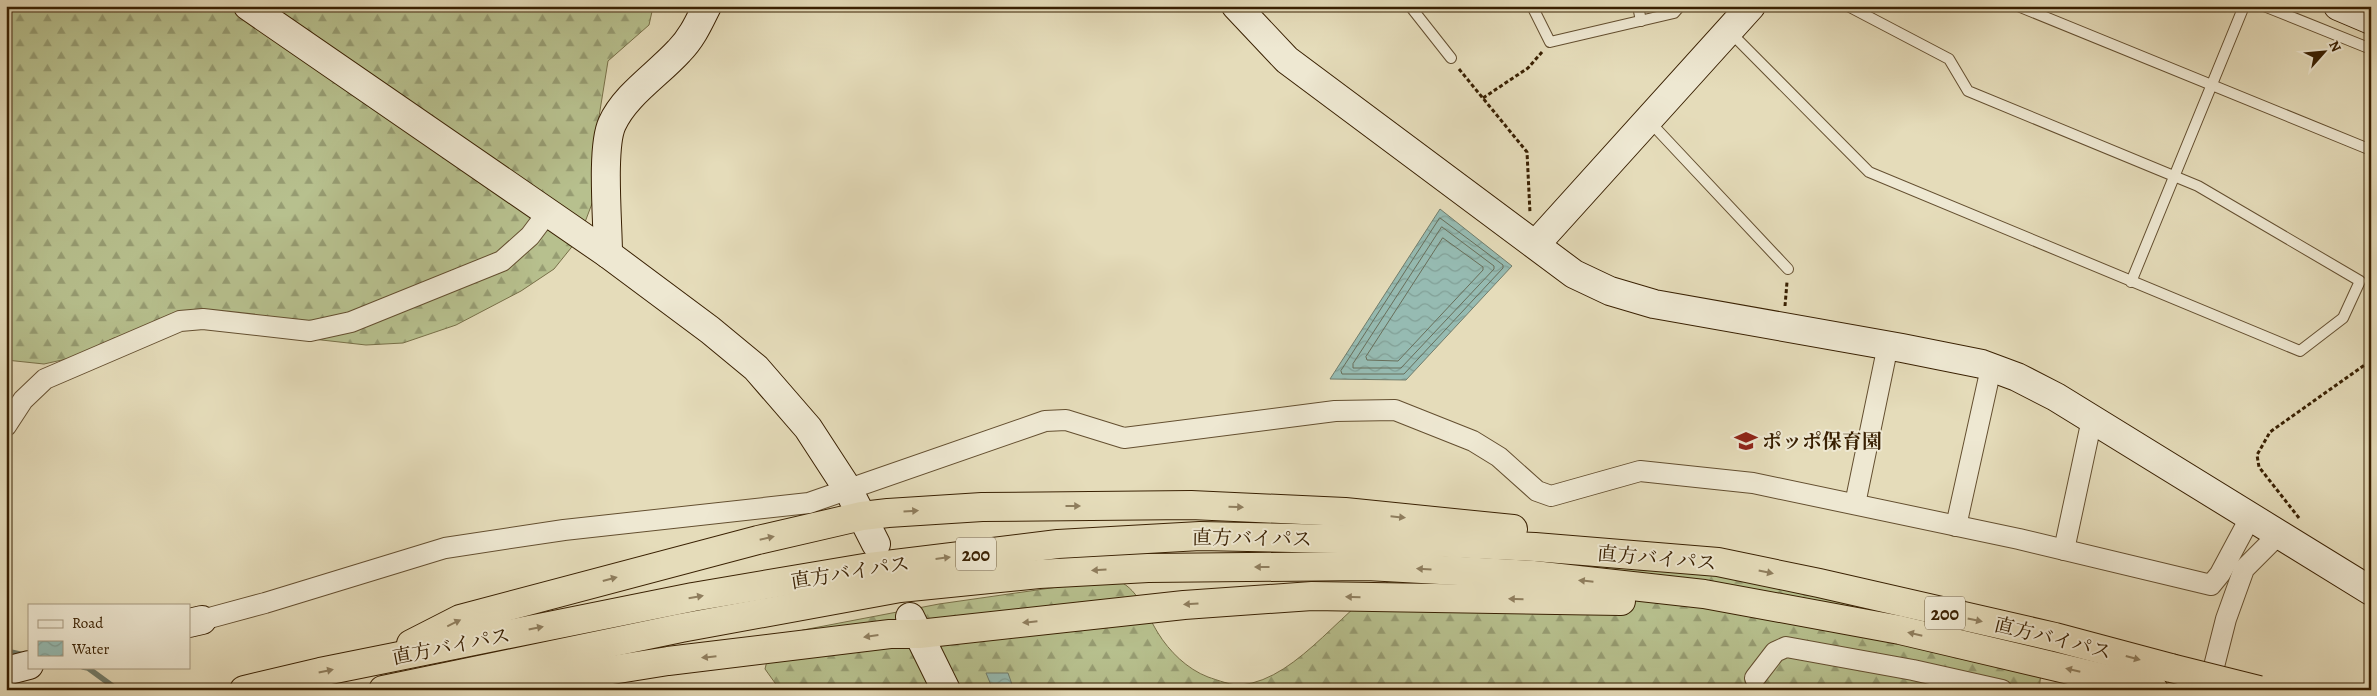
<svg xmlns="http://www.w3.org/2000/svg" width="2377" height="696" viewBox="0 0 2377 696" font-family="Alegreya,'Noto Serif JP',serif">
	<defs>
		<pattern id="forest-firs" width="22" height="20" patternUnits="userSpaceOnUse" patternTransform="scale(1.25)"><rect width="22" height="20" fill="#b7c08e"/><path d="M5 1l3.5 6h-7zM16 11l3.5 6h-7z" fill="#969c72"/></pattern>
		<pattern id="water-waves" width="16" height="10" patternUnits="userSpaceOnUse" patternTransform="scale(1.25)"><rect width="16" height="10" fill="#96bbb2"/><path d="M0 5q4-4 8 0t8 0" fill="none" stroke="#82a097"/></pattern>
	</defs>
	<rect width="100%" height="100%" fill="#e5dcba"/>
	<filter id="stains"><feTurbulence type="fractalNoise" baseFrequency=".004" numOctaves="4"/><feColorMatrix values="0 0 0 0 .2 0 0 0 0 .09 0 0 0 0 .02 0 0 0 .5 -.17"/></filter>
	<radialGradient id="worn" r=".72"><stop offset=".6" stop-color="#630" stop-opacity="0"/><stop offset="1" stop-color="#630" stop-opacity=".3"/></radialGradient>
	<g fill="url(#forest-firs)" stroke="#787048">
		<polygon points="6,6 652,6 653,7 649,25 608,61 597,129 596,193 579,238 554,269 521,291 456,325 403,343 366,345 224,329 159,330 114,338 80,356 44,364 6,360"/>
		<path d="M1522 556 1915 595 2045 640 2039 690H780L765 669C770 646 783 636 803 630L939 604 1114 579C1138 587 1145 612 1158 633 1169 651 1187 669 1208 677 1217 680 1233 686 1241 685 1301 679 1346 600 1399 576 1407 572 1419 571 1428 569 1461 562 1489 558 1522 556Z"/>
	</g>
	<g fill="url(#water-waves)" stroke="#717d6c">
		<polygon points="1440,209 1512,266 1406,380 1330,379"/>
		<polygon points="986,673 1008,673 1014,690 993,690"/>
	</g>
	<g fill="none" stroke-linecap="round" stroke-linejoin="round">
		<g stroke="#686e5a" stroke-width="1">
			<polygon points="1440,218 1503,265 1503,268 1404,374 1342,374 1341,371"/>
			<polygon points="1442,227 1494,266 1494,269 1401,368 1353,368 1353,364"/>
			<polygon points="1443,238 1483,267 1483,270 1398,361 1367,360 1366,357"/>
		</g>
		<g stroke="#717d6c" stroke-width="5.5">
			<polyline points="6,651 24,655"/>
			<polyline points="83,667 88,668 118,690"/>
		</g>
		<defs>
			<g id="lane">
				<polyline points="1410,6 1451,58"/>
				<polyline points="1532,6 1550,42 1674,13 1680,6"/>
				<polyline points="1638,6 1641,21"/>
				<polyline points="2018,6 2371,150"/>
				<polyline points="2264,6 2371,49"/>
				<polyline points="1729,31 1869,172 2300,351 2343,318 2360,281 2198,186 1968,91 1949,59 1848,6"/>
				<polyline points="1649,121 1788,269"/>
				<polyline points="2131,282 2244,6"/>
			</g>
			<g id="street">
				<polyline points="6,426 23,400 45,379 180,321 203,319 310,331 351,322 502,261 530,236 548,212"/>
				<polyline points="1855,504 1888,345"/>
				<polyline points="1956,526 1991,368"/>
				<polyline points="2064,550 2092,419"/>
				<polyline points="202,620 265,603 445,548 564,530 809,503 1045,421 1066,420 1124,438 1335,411 1395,410 1473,441 1499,457 1537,491 1551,496 1640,471 1753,483 2019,539 2211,585 2220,574 2250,518"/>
				<polyline points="1755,678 1775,652 1786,647 1913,670 2002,690"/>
				<polyline points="2208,690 2226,619 2244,569 2278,535"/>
			</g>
			<g id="secondary">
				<polyline points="248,6 608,254 710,330 756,368 808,428 849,491 876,544"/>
				<polyline points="1236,6 1287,60 1574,274 1610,291 1654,304 1902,348 1982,364 2017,377 2056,397 2371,591"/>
				<polyline points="2338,6 2371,20"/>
				<polyline points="1536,244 1751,6"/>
				<path d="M608 254C608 224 601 148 612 124 625 95 657 75 679 51 692 38 699 22 707 6"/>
				<polyline points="910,617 946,690"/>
				<polyline points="189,623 202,620"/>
				<polyline points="6,671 29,665"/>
			</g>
			<g id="highway">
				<polyline points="411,644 460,619 758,540 862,516 888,513 982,507 1191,505 1345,512 1513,529"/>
				<polyline points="244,690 320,672 693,597 870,567 1058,544 1200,536 1383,540 1535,547 1718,562 1819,583 2055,637 2171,668"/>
				<polyline points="383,690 681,628 900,588 1039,574 1148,568 1367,566 1533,575 1704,594 1900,630 2154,690"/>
				<polyline points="487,690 668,661 890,634 919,634 1184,605 1312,596 1621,601"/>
			</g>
		</defs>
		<use href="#lane" stroke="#644f30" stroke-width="12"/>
		<use href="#street" stroke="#644f30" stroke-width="22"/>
		<use href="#secondary" stroke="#392002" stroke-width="30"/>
		<use href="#highway" stroke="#392002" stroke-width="30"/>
		<g stroke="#392002" stroke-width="3" stroke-dasharray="4 2.5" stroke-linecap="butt">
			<polyline points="1459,69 1527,152 1530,213"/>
			<polyline points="1483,98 1528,68 1542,52"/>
			<polyline points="1785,306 1787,282"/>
			<polyline points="2299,518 2259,467 2257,455 2270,432 2366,364"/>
		</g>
		<use href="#lane" stroke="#eee8d2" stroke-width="10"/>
		<use href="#street" stroke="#eee8d2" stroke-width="20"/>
		<use href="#secondary" stroke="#eee8d2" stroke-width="28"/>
		<use href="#highway" stroke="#e5dcba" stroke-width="28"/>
		<defs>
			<polyline id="highway-bridge" points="2171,668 2259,690"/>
		</defs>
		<use href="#highway-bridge" stroke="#392002" stroke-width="30" stroke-linecap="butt"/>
		<use href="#highway-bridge" stroke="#e5dcba" stroke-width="28"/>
	</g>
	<defs><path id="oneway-solid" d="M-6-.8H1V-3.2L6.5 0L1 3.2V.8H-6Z" transform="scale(1.25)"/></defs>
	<g fill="#8f7e5e">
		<use href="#oneway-solid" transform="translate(1073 506)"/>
		<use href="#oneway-solid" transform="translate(1236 507) rotate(2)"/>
		<use href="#oneway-solid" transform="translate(911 511) rotate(-4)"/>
		<use href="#oneway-solid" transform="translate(1398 517) rotate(6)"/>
		<use href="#oneway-solid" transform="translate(767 538) rotate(-13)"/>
		<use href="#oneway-solid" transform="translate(943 558) rotate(-7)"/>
		<use href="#oneway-solid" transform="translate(1262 567) rotate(180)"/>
		<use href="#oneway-solid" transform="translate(1424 569) rotate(-177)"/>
		<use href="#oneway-solid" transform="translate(1099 570) rotate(177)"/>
		<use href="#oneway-solid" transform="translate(1766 572) rotate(12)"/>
		<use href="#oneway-solid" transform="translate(610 579) rotate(-15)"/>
		<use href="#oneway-solid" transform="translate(1586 581) rotate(-174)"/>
		<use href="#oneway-solid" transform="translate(696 597) rotate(-10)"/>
		<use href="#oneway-solid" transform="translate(1353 597) rotate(-179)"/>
		<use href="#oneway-solid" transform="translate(1516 599) rotate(-179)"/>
		<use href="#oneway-solid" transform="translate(1191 604) rotate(176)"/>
		<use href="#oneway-solid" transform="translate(1975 620) rotate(12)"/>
		<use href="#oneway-solid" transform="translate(1030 622) rotate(174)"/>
		<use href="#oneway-solid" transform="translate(454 623) rotate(-26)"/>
		<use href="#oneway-solid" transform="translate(536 628) rotate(-11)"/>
		<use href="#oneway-solid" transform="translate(1915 634) rotate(-167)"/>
		<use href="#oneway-solid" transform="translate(871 636) rotate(172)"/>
		<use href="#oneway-solid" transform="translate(709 657) rotate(174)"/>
		<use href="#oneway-solid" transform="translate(2133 658) rotate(15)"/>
		<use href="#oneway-solid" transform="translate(2073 670) rotate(-167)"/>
		<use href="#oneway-solid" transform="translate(326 671) rotate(-12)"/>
	</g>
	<defs>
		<symbol id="school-bare" viewBox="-9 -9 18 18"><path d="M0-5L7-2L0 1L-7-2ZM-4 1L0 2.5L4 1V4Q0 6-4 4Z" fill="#8f2418" stroke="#eee8d2" stroke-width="2.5" paint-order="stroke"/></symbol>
	</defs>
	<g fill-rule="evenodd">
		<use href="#school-bare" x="1730" y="425" width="32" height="32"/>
	</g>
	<g text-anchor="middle" stroke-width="4" stroke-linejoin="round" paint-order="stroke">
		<g fill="#eee8d2" stroke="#6f5c40" stroke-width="1">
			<rect x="956" y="537.5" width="40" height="33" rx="4"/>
			<rect x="1925" y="596.5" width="40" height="33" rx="4"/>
		</g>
		<g font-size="19" font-weight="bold" fill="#392002">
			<text x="976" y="561">200</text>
			<text x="1945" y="620">200</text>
		</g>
		<g font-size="20" font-weight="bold" fill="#392002" stroke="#eee8d2" text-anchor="start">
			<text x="1762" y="448">ポッポ保育園</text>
		</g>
		<g font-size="20" fill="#392002" stroke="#eee8d2">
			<text transform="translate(1252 538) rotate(1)" y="7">直方バイパス</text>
			<text transform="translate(1657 558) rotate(5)" y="7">直方バイパス</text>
			<text transform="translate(850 572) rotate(-9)" y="7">直方バイパス</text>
			<text transform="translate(2053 638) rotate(14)" y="7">直方バイパス</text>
			<text transform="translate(451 646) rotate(-11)" y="7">直方バイパス</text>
		</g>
	</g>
	<rect width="2377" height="696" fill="none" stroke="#e5dcba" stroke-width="25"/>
	<rect x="8" y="8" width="2362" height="681" fill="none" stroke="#392002" stroke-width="2.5"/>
	<rect x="12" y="12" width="2352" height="671" fill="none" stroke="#392002"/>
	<rect x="28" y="604" width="162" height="65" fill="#eee8d2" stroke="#a6987f"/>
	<rect x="38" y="620" width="25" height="8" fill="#eee8d2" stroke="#a6987f"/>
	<text x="72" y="628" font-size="15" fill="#392002">Road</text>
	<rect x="38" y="641" width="25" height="15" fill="url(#water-waves)" stroke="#a6987f"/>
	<text x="72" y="654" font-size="15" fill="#392002">Water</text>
	<g transform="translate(2324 52) rotate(63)" stroke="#eee8d2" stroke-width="4" paint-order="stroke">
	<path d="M0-4L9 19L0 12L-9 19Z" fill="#392002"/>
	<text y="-8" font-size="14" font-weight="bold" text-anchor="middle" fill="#392002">N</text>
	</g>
	<rect width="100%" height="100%" filter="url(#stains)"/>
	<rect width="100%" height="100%" fill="url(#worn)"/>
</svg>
